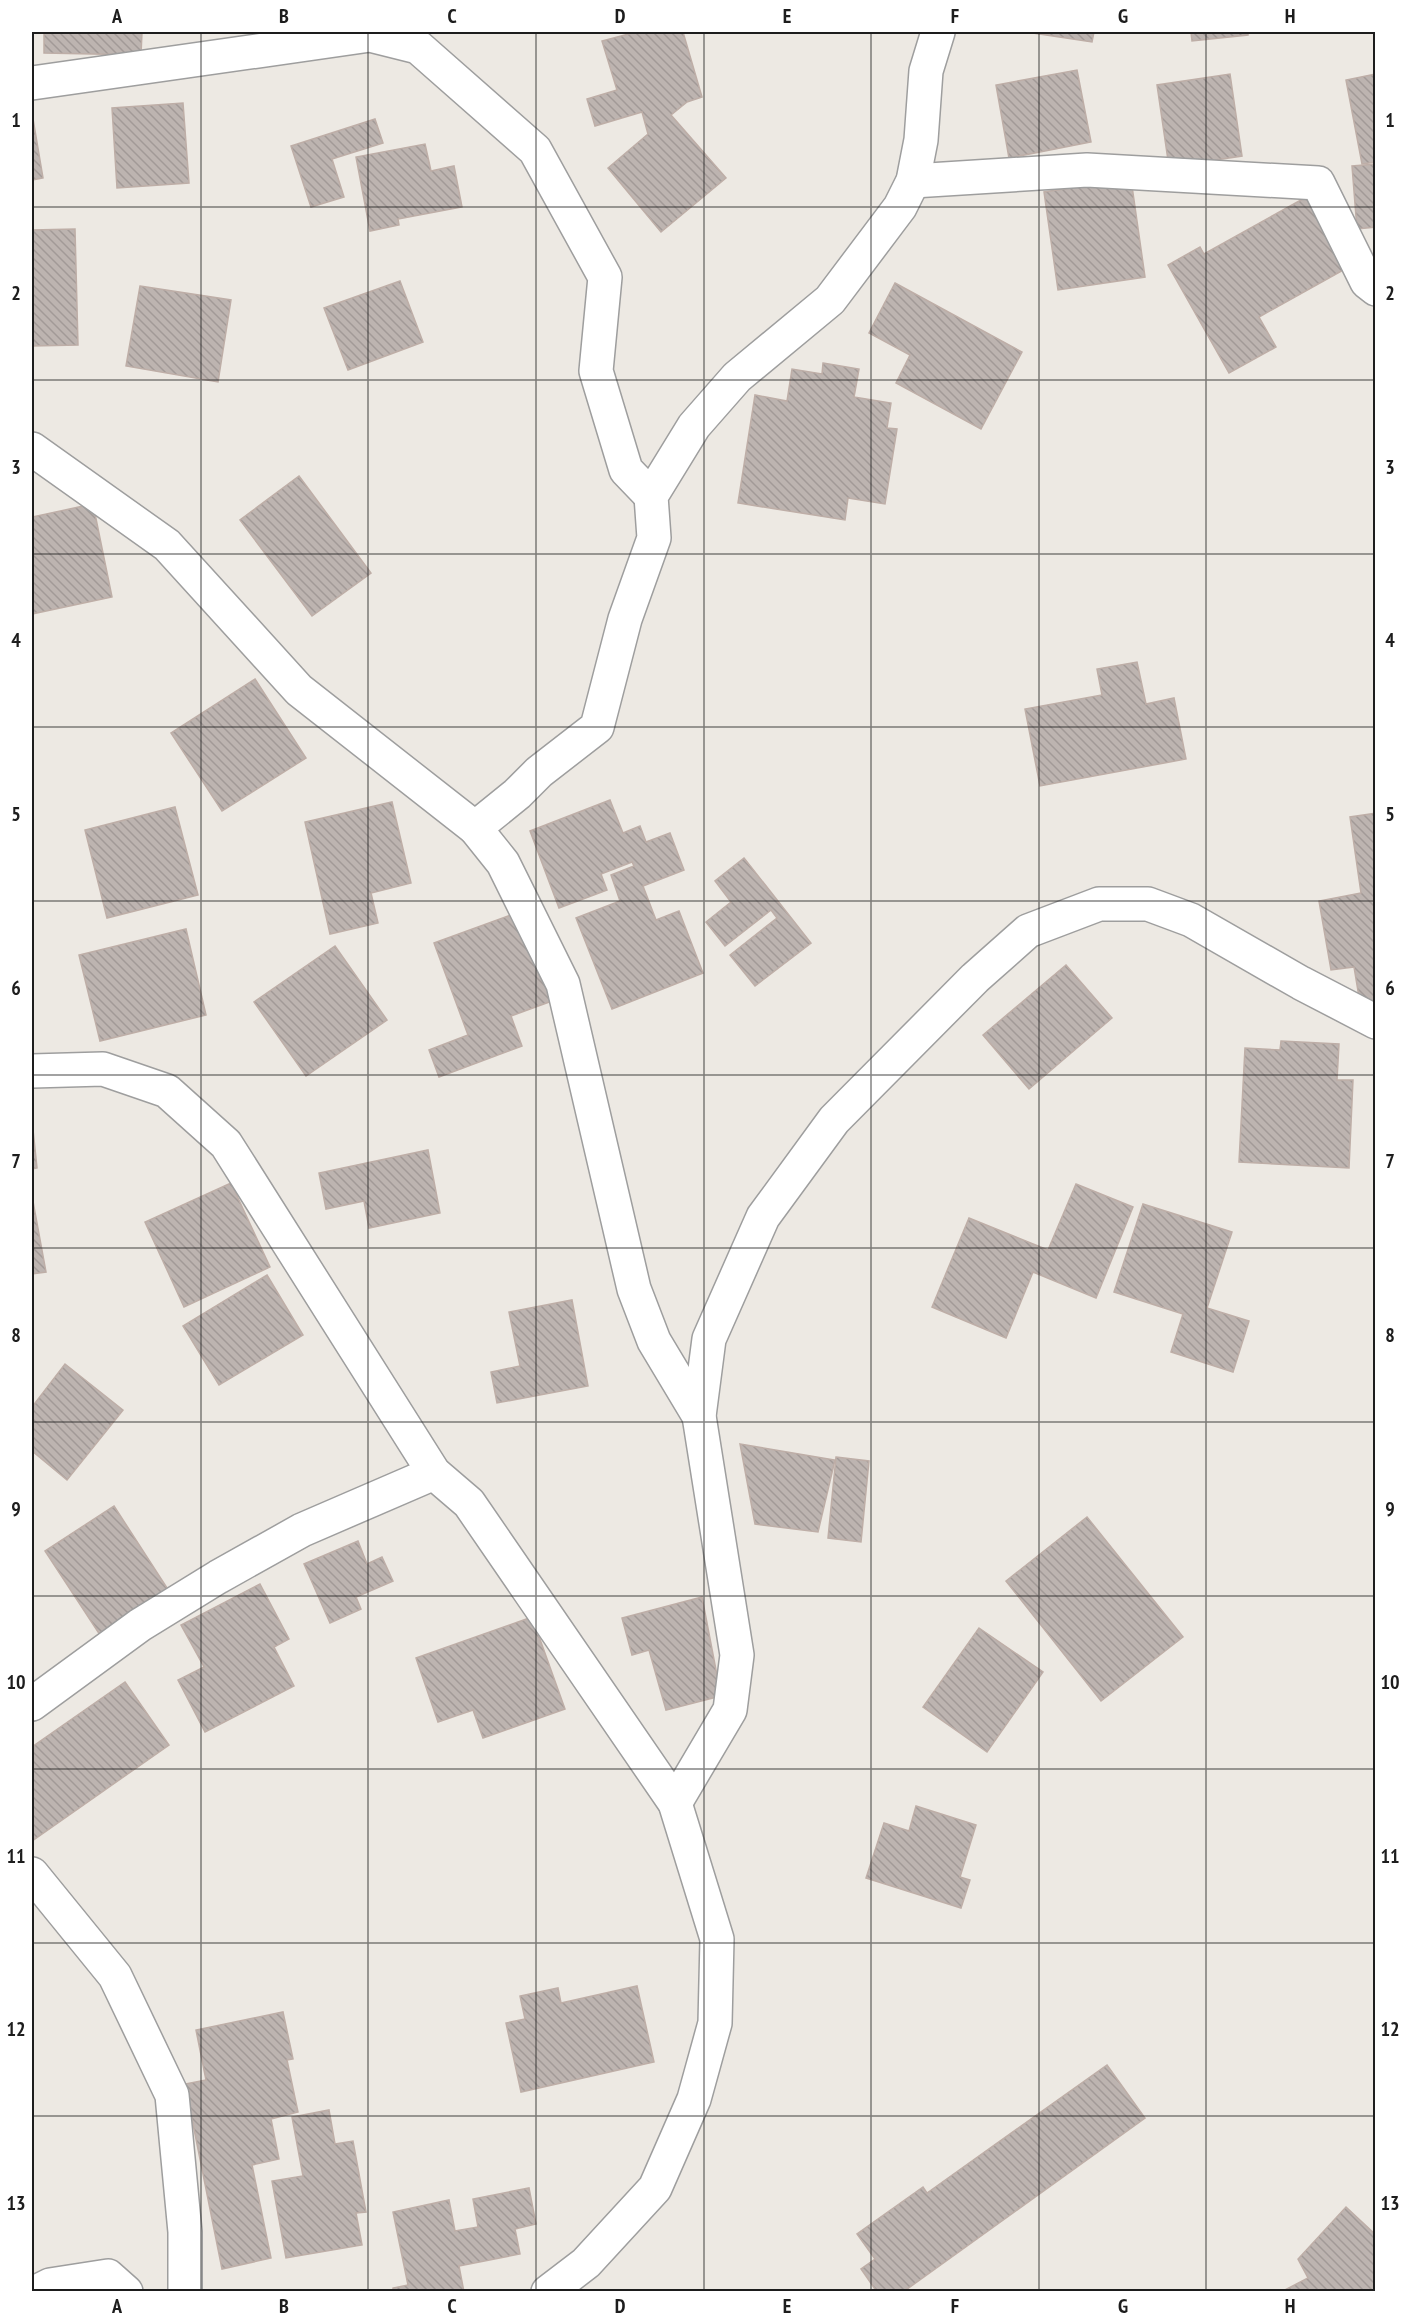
<svg xmlns="http://www.w3.org/2000/svg" width="1407" height="2323" viewBox="0 0 1407 2323" font-family="'PT Sans Narrow',sans-serif">
	<defs>
		<pattern id="building-back-hatch" width="6" height="6" patternUnits="userSpaceOnUse" patternTransform="scale(1.5)"><rect width="6" height="6" fill="#bdb4b0"/><path d="M-1 5l2 2M0 0l6 6M5-1l2 2" fill="none" stroke="#a29a97"/></pattern>
	</defs>
	<rect width="100%" height="100%" fill="#ede9e3"/>
	<g fill="url(#building-back-hatch)" stroke="#beaea7" stroke-width="1.5">
		<polygon points="44,32 142,32 141,55 44,53"/>
		<polygon points="636,32 683,32 702,97 687,102 671,115 726,178 661,232 608,168 648,134 642,112 595,126 587,99 617,90 602,41"/>
		<polygon points="1026,32 1094,32 1092,42"/>
		<polygon points="1191,32 1248,32 1248,35 1192,41"/>
		<polygon points="1077,70 1091,142 1009,158 996,85"/>
		<polygon points="1230,74 1242,156 1169,167 1157,85"/>
		<polygon points="1376,74 1376,162 1362,164 1346,80"/>
		<polygon points="183,103 189,183 117,188 112,108"/>
		<polygon points="32,113 43,178 32,180"/>
		<polygon points="375,119 383,143 332,159 344,197 311,207 291,146"/>
		<polygon points="425,144 431,171 454,166 462,207 398,219 399,225 370,231 356,157"/>
		<polygon points="1376,164 1376,227 1357,229 1352,166"/>
		<polygon points="1131,179 1145,277 1058,290 1044,192"/>
		<polygon points="1308,196 1347,268 1259,317 1276,347 1229,373 1168,265 1200,247 1204,254"/>
		<polygon points="75,229 78,345 32,346 32,230"/>
		<polygon points="400,281 423,342 348,370 324,308"/>
		<polygon points="895,283 1022,352 981,429 896,383 910,355 869,333"/>
		<polygon points="140,286 231,300 218,382 126,366"/>
		<polygon points="823,363 859,369 854,397 891,403 887,428 897,429 885,504 848,498 845,520 738,503 755,395 787,401 792,369 822,374"/>
		<polygon points="299,476 371,573 312,616 240,520"/>
		<polygon points="93,504 112,597 32,614 32,517"/>
		<polygon points="1137,662 1146,704 1174,698 1186,759 1040,786 1025,709 1102,695 1097,669"/>
		<polygon points="255,679 306,758 222,811 171,733"/>
		<polygon points="610,800 623,833 640,826 646,842 670,833 684,870 643,886 656,920 679,911 703,973 612,1009 576,918 620,901 611,875 634,866 632,862 601,874 607,890 559,908 530,831"/>
		<polygon points="392,802 411,883 371,893 378,923 330,934 305,822"/>
		<polygon points="175,807 198,895 107,918 85,830"/>
		<polygon points="1376,813 1376,1006 1361,1009 1354,967 1331,970 1319,901 1361,893 1350,817"/>
		<polygon points="744,858 811,943 755,986 730,955 777,918 771,910 725,946 706,922 731,902 715,881"/>
		<polygon points="519,912 552,1001 511,1016 522,1046 439,1077 429,1050 468,1035 434,943"/>
		<polygon points="186,929 206,1015 100,1041 79,955"/>
		<polygon points="335,946 387,1020 306,1076 254,1002"/>
		<polygon points="1066,965 1112,1018 1029,1089 983,1035"/>
		<polygon points="1281,1041 1339,1044 1337,1080 1353,1080 1349,1168 1239,1162 1245,1048 1280,1050"/>
		<polygon points="32,1120 37,1168 32,1169"/>
		<polygon points="428,1150 440,1213 369,1228 364,1201 326,1209 319,1173"/>
		<polygon points="231,1183 270,1267 184,1307 145,1222"/>
		<polygon points="1076,1184 1133,1207 1096,1298 1033,1272 1006,1338 932,1307 969,1218 1048,1250"/>
		<polygon points="32,1196 46,1272 32,1274"/>
		<polygon points="1143,1204 1232,1232 1207,1308 1249,1321 1233,1372 1171,1352 1183,1314 1114,1292"/>
		<polygon points="267,1275 303,1335 219,1385 183,1326"/>
		<polygon points="572,1300 588,1386 497,1403 491,1372 520,1366 509,1312"/>
		<polygon points="65,1364 123,1410 67,1480 32,1451 32,1407"/>
		<polygon points="740,1444 835,1460 818,1532 755,1524"/>
		<polygon points="836,1457 869,1461 861,1542 828,1538"/>
		<polygon points="114,1506 169,1591 100,1635 45,1551"/>
		<polygon points="1087,1517 1183,1637 1101,1701 1006,1581"/>
		<polygon points="358,1541 367,1564 382,1557 393,1581 356,1597 361,1609 330,1623 304,1564"/>
		<polygon points="260,1584 289,1639 274,1647 294,1686 205,1732 178,1680 204,1667 181,1625"/>
		<polygon points="702,1597 721,1696 666,1710 649,1650 632,1655 622,1618"/>
		<polygon points="532,1617 565,1709 483,1738 473,1710 438,1722 416,1658"/>
		<polygon points="979,1628 1043,1672 987,1752 923,1707"/>
		<polygon points="125,1682 169,1745 32,1841 32,1747"/>
		<polygon points="916,1806 976,1825 960,1877 970,1880 961,1908 866,1878 884,1823 909,1831"/>
		<polygon points="637,1986 654,2062 521,2092 506,2023 525,2019 520,1996 558,1988 561,2003"/>
		<polygon points="283,2012 293,2059 287,2060 298,2112 271,2119 279,2159 252,2165 271,2258 222,2269 185,2084 206,2080 196,2030"/>
		<polygon points="1107,2065 1145,2118 903,2292 877,2292 861,2269 875,2259 857,2234 923,2187 927,2193"/>
		<polygon points="329,2110 335,2144 353,2141 366,2212 356,2213 362,2245 286,2258 272,2181 303,2176 292,2117"/>
		<polygon points="529,2188 536,2224 515,2229 520,2254 459,2266 464,2292 393,2292 393,2288 408,2285 393,2212 449,2200 455,2231 478,2227 473,2199"/>
		<polygon points="1346,2207 1376,2235 1376,2292 1281,2292 1308,2278 1298,2259"/>
	</g>
	<g fill="none" stroke-linecap="round" stroke-linejoin="round">
		<defs>
			<g id="street">
				<polyline points="32,83 370,35 418,47 535,150 605,277 596,371 626,470 651,496"/>
				<polyline points="913,181 1087,170 1318,183 1367,282 1376,289"/>
				<polyline points="32,449 167,545 299,690 475,828"/>
				<polyline points="32,1071 103,1069 167,1091 226,1144 434,1473 469,1503 675,1803 717,1939 715,2023 694,2099 655,2188 586,2263 548,2292"/>
				<polyline points="699,1416 654,1341 634,1289 563,984 503,863 475,828 517,794 539,772 597,727 625,619 654,538 651,496 694,426 737,377 830,300 900,207 913,181 921,140 926,71 938,32"/>
				<polyline points="32,1704 140,1625 218,1577 302,1530 434,1473"/>
				<polyline points="675,1803 730,1710 737,1655 699,1416 709,1339 763,1217 834,1120 975,978 1028,931 1099,904 1148,904 1191,920 1301,983 1376,1022"/>
				<polyline points="32,1874 115,1976 172,2095 185,2232 185,2292"/>
				<polyline points="36,2292 50,2285 108,2276 126,2292"/>
			</g>
		</defs>
		<use href="#street" stroke="#9e9e9e" stroke-width="36"/>
		<use href="#street" stroke="#fff" stroke-width="33"/>
	</g>
	<path fill="none" stroke="#1d1d1d" stroke-width="1.5" stroke-opacity="0.55" d="M201 32V2292M368 32V2292M536 32V2292M704 32V2292M871 32V2292M1039 32V2292M1206 32V2292M32 207H1376M32 380H1376M32 554H1376M32 727H1376M32 901H1376M32 1075H1376M32 1248H1376M32 1422H1376M32 1596H1376M32 1769H1376M32 1943H1376M32 2116H1376"/>
	<rect width="1407" height="2323" fill="none" stroke="#ffffff" stroke-width="66"/>
	<rect x="33" y="33" width="1341" height="2257" fill="none" stroke="#1d1d1d" stroke-width="2"/>
	<g font-size="20" text-anchor="middle" font-weight="bold" fill="#1d1d1d">
		<text x="117" y="23">A</text>
		<text x="284" y="23">B</text>
		<text x="452" y="23">C</text>
		<text x="620" y="23">D</text>
		<text x="787" y="23">E</text>
		<text x="955" y="23">F</text>
		<text x="1123" y="23">G</text>
		<text x="1290" y="23">H</text>
		<text x="16" y="127">1</text>
		<text x="1390" y="127">1</text>
		<text x="16" y="300">2</text>
		<text x="1390" y="300">2</text>
		<text x="16" y="474">3</text>
		<text x="1390" y="474">3</text>
		<text x="16" y="647">4</text>
		<text x="1390" y="647">4</text>
		<text x="16" y="821">5</text>
		<text x="1390" y="821">5</text>
		<text x="16" y="995">6</text>
		<text x="1390" y="995">6</text>
		<text x="16" y="1168">7</text>
		<text x="1390" y="1168">7</text>
		<text x="16" y="1342">8</text>
		<text x="1390" y="1342">8</text>
		<text x="16" y="1516">9</text>
		<text x="1390" y="1516">9</text>
		<text x="16" y="1689">10</text>
		<text x="1390" y="1689">10</text>
		<text x="16" y="1863">11</text>
		<text x="1390" y="1863">11</text>
		<text x="16" y="2036">12</text>
		<text x="1390" y="2036">12</text>
		<text x="16" y="2210">13</text>
		<text x="1390" y="2210">13</text>
		<text x="117" y="2313">A</text>
		<text x="284" y="2313">B</text>
		<text x="452" y="2313">C</text>
		<text x="620" y="2313">D</text>
		<text x="787" y="2313">E</text>
		<text x="955" y="2313">F</text>
		<text x="1123" y="2313">G</text>
		<text x="1290" y="2313">H</text>
	</g>
</svg>
